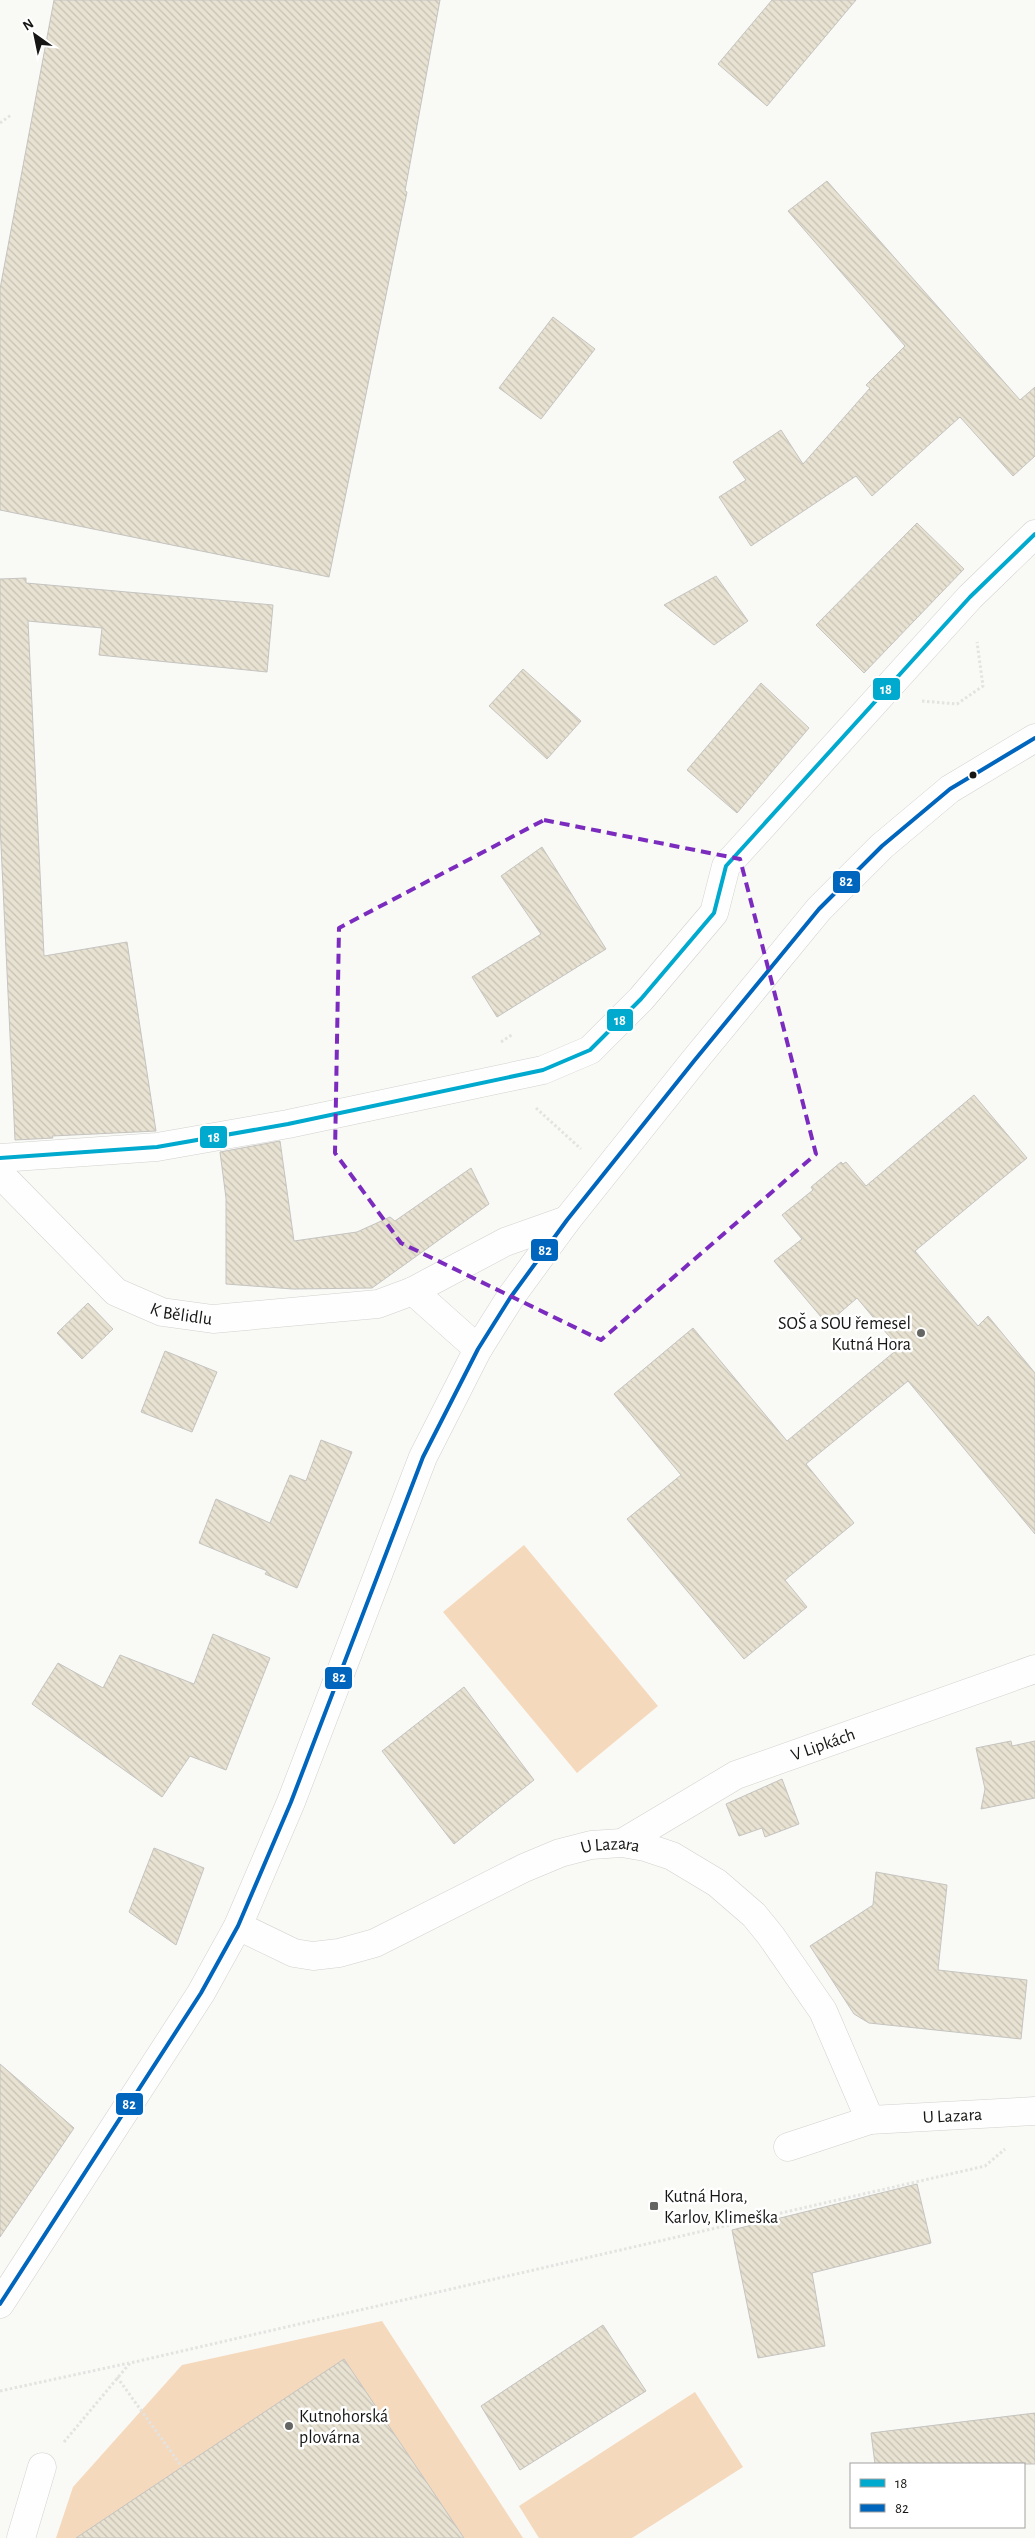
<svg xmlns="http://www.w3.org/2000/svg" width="1035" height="2538" viewBox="0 0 1035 2538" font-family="'Alegreya Sans',sans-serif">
	<defs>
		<pattern id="building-back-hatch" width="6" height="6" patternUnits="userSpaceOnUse" patternTransform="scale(1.25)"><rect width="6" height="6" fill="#e8e2d2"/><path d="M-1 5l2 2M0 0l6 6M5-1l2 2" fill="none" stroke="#c6c1b3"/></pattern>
	</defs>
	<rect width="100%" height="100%" fill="#f9f9f5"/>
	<g fill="#f5d9bd">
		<polygon points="524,1545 658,1706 577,1773 443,1612"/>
		<polygon points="382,2321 523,2538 56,2538 73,2487 182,2365"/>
		<polygon points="695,2392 743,2467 632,2538 539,2538 519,2506"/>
	</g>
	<g fill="url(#building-back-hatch)" stroke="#c5c4c1">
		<polygon points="54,0 440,0 405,191 407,192 400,226 329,577 0,510 0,289"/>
		<polygon points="772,0 856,0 767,106 718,64"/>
		<polygon points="827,181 1020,400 1035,387 1035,456 1013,476 960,417 872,496 856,476 751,546 719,497 746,480 733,462 781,430 803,464 870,388 866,385 905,346 788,211"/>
		<polygon points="553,317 595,349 541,419 499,388"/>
		<polygon points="917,523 964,569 864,673 816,625"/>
		<polygon points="716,576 748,621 714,645 664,605"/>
		<polygon points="26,578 26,583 273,605 267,672 99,655 102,628 28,621 44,956 127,942 156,1131 52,1136 53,1138 15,1140 0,824 0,579"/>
		<polygon points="523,669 581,721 547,759 489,706"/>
		<polygon points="761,683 809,728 737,813 687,770"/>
		<polygon points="542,847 606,949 497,1017 472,977 541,934 501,876"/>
		<polygon points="974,1095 1027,1158 915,1251 978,1326 988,1316 1035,1373 1035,1534 908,1381 806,1464 854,1523 785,1580 807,1607 744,1659 627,1519 681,1475 614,1394 693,1328 787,1441 899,1348 857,1298 827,1324 774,1261 802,1239 782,1215 813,1190 811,1187 841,1162 843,1164 846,1162 866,1186"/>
		<polygon points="280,1141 294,1241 357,1232 390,1217 395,1221 471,1168 489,1204 372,1288 293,1289 226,1284 226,1198 220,1152"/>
		<polygon points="88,1303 113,1329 82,1359 57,1333"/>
		<polygon points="165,1351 217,1372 192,1432 141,1412"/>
		<polygon points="321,1440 352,1452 297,1588 265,1574 267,1571 199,1543 216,1499 270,1523 290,1475 306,1481"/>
		<polygon points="213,1634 270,1658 226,1770 190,1756 162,1797 32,1704 58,1663 103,1688 120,1655 194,1684"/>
		<polygon points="464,1687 534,1780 454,1844 382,1751"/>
		<polygon points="1011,1741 1012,1746 1035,1741 1035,1798 981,1809 985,1789 976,1748"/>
		<polygon points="782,1779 799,1824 765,1837 762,1828 739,1836 726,1804"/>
		<polygon points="154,1848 204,1868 176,1945 129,1912"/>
		<polygon points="876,1872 947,1885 938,1970 1027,1980 1021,2039 869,2023 854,2014 810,1946 873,1905"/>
		<polygon points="0,2064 74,2128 0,2237"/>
		<polygon points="917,2184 931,2243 812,2273 825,2346 758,2358 732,2230"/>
		<polygon points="603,2325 646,2391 520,2470 481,2406"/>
		<polygon points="344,2359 464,2538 76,2538 182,2467"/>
		<polygon points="1035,2413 1035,2464 875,2464 871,2433"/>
	</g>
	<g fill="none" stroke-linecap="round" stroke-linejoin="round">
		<defs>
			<g id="street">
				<polyline points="0,1158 157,1147 288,1124 543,1070 590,1050 641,999 714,913 726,866 970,597 1035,534"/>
				<path id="s1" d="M0 1174 116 1292 162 1312 213 1319 378 1304 413 1291 505 1242 567 1220"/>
				<polyline points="413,1291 478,1349"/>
				<path id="s2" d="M622 1843 736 1775 1035 1669"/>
				<path id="s3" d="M238 1926 294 1953 313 1956 339 1953 375 1943 524 1868 560 1853 591 1845 622 1843 645 1847 672 1856 717 1883 754 1915 771 1936 823 2011 870 2120"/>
				<path id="s4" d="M788 2147 870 2120 1035 2111"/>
				<polyline points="21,2538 42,2467"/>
			</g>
			<polyline id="secondary" points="0,2304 201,1993 238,1926 291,1802 423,1457 478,1349 510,1298 567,1220 694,1061 819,909 882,846 950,789 1035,738"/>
		</defs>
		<use href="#street" stroke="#d1d1ce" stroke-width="29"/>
		<use href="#secondary" stroke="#d1d1ce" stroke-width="29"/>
		<g stroke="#e3e3e1" stroke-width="3" stroke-dasharray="2.5 2.5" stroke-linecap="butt">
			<polyline points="0,123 11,115"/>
			<polyline points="922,701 957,704 983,686 977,642"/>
			<polyline points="501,1042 513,1034"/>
			<polyline points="536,1108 581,1149"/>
			<polyline points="117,2377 182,2467"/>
			<polyline points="0,2391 129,2363"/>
			<polyline points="64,2442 130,2363 985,2166 1005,2149"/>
		</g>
		<use href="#street" stroke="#fefefe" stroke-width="28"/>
		<use href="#secondary" stroke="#fefefe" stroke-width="28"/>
		<defs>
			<polyline id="bus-1" points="0,1158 157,1147 288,1124 543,1070 590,1050 641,999 714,913 726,866 970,597 1035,534"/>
			<polyline id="bus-2" points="0,2304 201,1993 238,1926 291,1802 423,1457 478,1349 510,1298 567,1220 694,1061 819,909 882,846 950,789 1035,738"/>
		</defs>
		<use href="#bus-1" stroke="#fff" stroke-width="8"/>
		<use href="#bus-2" stroke="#fff" stroke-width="8"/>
		<use href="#bus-1" stroke="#00a9ce" stroke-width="4"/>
		<use href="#bus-2" stroke="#0065bd" stroke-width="4"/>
	</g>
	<path fill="none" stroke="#7b2cbf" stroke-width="4" stroke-dasharray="10 6" stroke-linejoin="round" d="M544 820 740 859 816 1154 601 1340 401 1243 335 1153 339 928Z"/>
	<circle fill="#161614" stroke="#fff" stroke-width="2" cx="973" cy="775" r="4.5"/>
	<g fill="#656563" stroke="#fff" stroke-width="2">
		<circle cx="921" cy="1333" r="5"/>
		<rect x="649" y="2201" width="10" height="10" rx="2.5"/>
		<circle cx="289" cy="2426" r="5"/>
	</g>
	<g text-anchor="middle" stroke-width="5" stroke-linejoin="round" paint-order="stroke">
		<g font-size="18" fill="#161614" stroke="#fff">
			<text dy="6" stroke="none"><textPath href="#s1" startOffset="235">K Bělidlu</textPath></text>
			<text dy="6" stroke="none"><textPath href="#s2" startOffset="225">V Lipkách</textPath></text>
			<text dy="6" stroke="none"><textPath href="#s3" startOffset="402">U Lazara</textPath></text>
			<text dy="6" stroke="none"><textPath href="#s4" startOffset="169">U Lazara</textPath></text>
		</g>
		<g font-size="18" fill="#161614" stroke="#fff" text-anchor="start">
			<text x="911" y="1329" text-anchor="end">SOŠ a SOU řemesel<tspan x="911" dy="21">Kutná Hora</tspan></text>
			<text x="664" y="2202">Kutná Hora,<tspan x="664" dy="21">Karlov, Klimeška</tspan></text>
			<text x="299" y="2422">Kutnohorská<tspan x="299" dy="21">plovárna</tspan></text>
		</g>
	</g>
	<g stroke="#fff" stroke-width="2">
		<rect x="872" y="677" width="29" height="24" rx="5" fill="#00a9ce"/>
		<rect x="832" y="870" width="29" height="24" rx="5" fill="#0065bd"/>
		<rect x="606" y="1008" width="28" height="24" rx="5" fill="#00a9ce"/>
		<rect x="199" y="1125" width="29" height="24" rx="5" fill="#00a9ce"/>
		<rect x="530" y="1238" width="29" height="24" rx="5" fill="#0065bd"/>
		<rect x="324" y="1666" width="29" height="24" rx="5" fill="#0065bd"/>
		<rect x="115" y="2092" width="29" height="24" rx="5" fill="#0065bd"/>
	</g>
	<g font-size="14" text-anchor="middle" font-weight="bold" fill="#fff">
		<text x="886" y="694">18</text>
		<text x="846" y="886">82</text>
		<text x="620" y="1025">18</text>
		<text x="214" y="1142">18</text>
		<text x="545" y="1255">82</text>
		<text x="339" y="1682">82</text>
		<text x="129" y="2109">82</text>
	</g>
	<rect x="850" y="2463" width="175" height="65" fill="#ffffff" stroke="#a2a2a1"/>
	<rect x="860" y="2479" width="25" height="8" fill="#00a9ce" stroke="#a2a2a1"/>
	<text x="895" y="2488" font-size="15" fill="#161614">18</text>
	<rect x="860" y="2504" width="25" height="8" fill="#0065bd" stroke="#a2a2a1"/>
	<text x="895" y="2513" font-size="15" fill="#161614">82</text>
	<g transform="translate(35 35) rotate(327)" stroke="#ffffff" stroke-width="4" paint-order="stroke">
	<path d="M0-4L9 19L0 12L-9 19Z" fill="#161614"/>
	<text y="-8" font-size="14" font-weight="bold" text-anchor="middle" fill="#161614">N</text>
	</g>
</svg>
